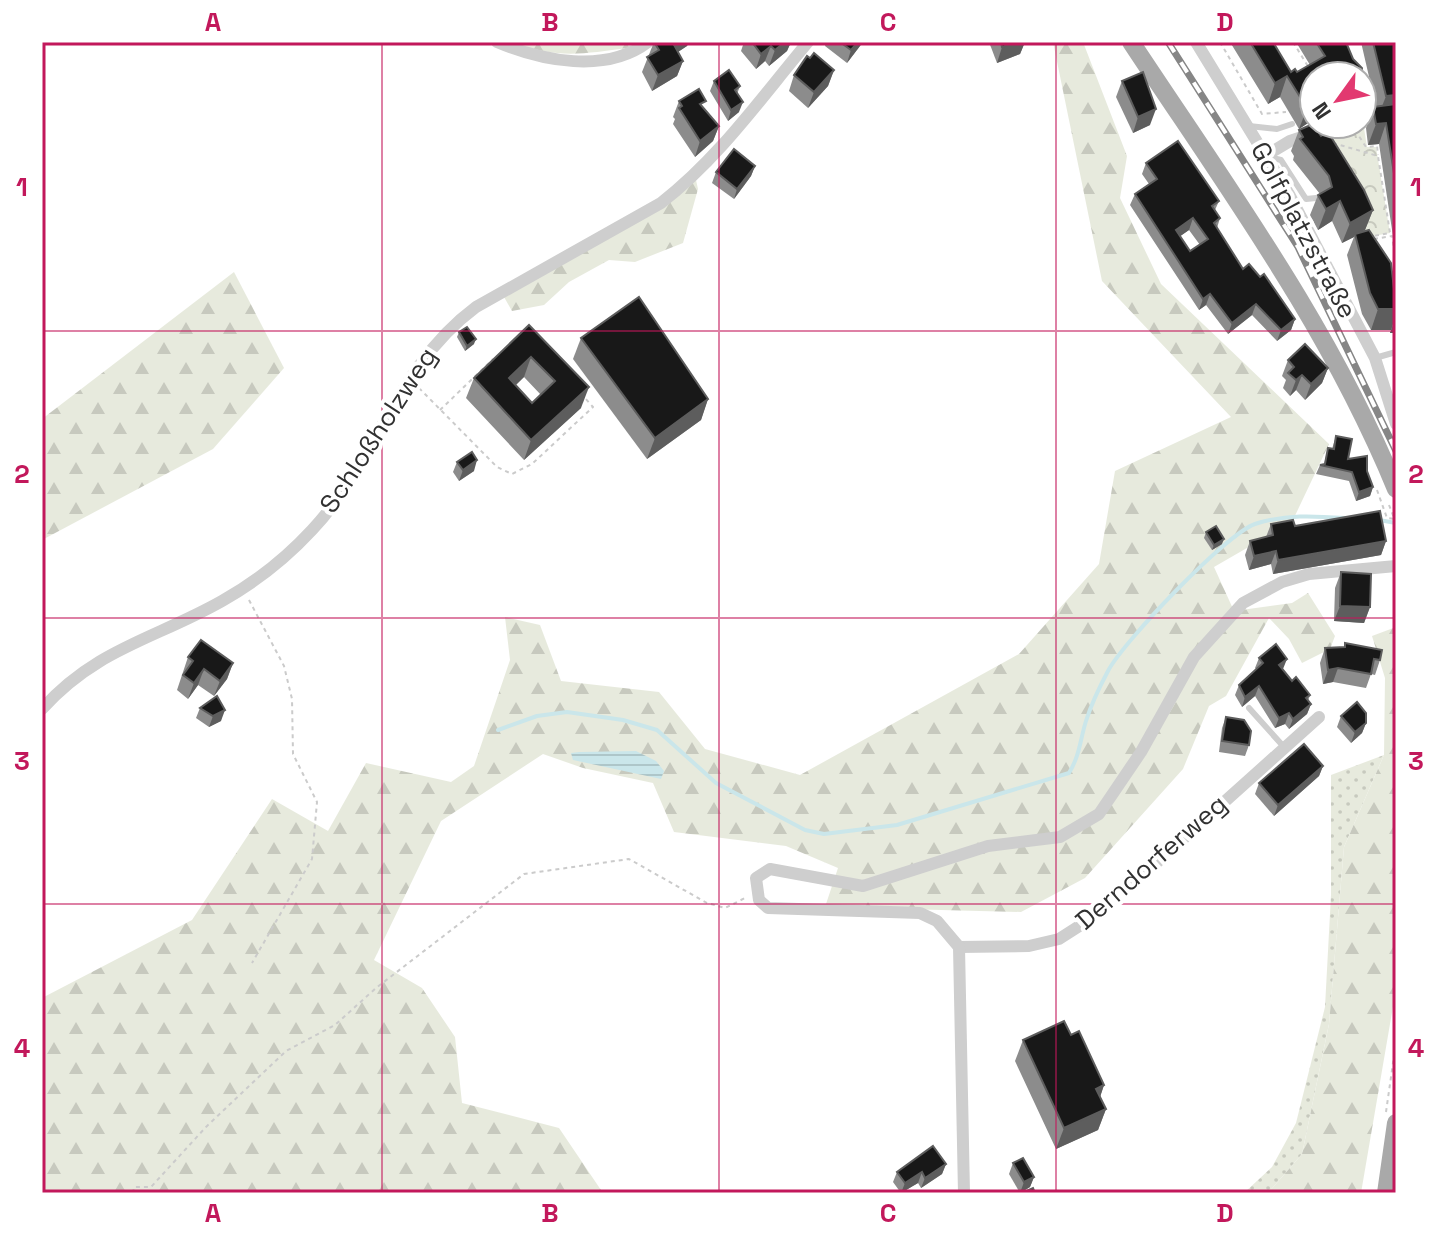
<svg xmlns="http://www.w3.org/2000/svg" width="1438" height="1235" viewBox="0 0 1438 1235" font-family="'Space Grotesk',sans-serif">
	<defs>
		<pattern id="grass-dots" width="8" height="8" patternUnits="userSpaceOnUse" patternTransform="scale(2)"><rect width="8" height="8" fill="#e7eadd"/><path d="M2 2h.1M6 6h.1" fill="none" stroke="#c7c9be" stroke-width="1.8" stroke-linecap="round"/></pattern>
		<pattern id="forest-firs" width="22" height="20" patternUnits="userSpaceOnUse" patternTransform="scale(2)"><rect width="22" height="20" fill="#e7eadd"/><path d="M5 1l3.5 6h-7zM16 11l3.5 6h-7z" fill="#c7c9be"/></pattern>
		<pattern id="park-crowns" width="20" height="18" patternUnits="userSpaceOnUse" patternTransform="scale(2)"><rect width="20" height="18" fill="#e7eadd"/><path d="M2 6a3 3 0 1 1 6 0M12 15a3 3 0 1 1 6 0" fill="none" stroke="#c7c9be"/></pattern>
		<pattern id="water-rules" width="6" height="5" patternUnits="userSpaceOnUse" patternTransform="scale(2)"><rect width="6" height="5" fill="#cae6ea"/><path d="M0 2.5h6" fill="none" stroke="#aec6c9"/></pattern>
	</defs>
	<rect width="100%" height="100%" fill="#fff"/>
	<polygon fill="url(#grass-dots)" points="1384,755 1344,847 1329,1024 1302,1154 1268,1193 1244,1193 1272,1167 1296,1123 1325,1007 1331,895 1331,775"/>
	<g fill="url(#forest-firs)">
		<path d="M512 42H635L628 48C582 54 557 59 512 42Z"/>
		<polygon points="1053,42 1083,42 1127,156 1120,198 1161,284 1329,444 1292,522 1214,567 1234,611 1292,603 1308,593 1335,636 1330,649 1302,663 1289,639 1269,618 1226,696 1209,706 1183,769 1085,878 1021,912 825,907 838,868 786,846 674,832 653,783 583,768 543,754 441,821 374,960 422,988 455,1037 462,1103 559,1128 603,1193 42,1193 42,998 192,920 272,799 328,831 366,763 451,782 474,766 510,660 505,617 540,625 561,681 659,692 705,749 800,775 1019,654 1099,564 1115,471 1231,417 1102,281"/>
		<polygon points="696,180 698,189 683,243 635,262 609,260 569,282 544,305 512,311 504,297"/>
		<polygon points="234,272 284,368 213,449 42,540 42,419"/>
		<polygon points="1396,627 1396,989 1361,1193 1268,1193 1302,1154 1329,1024 1344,847 1384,755 1385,678 1372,636"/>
	</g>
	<polygon fill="url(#park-crowns)" points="1371,97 1378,124 1364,128 1367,147 1376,147 1390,233 1368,237 1311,138 1350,124 1362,124"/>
	<polygon fill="url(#water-rules)" points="636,751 656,761 664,771 661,779 573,760 571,753 579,752"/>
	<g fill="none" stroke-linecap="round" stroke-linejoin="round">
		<g stroke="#cae6ea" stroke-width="4">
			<polyline points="1379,520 1396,523"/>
			<path d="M498 730 537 716 567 712 623 720 657 730 716 783 805 830 824 834 897 825 1069 773C1080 755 1080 740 1086 721 1091 705 1100 686 1108 671 1124 641 1226 534 1255 524 1285 514 1315 516 1346 518"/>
		</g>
		<g stroke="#cbcbcb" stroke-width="2" stroke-dasharray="4 4" stroke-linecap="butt">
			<polyline points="1220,42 1262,114 1286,112"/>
			<polyline points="1293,42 1309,68"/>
			<polyline points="1355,130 1366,147 1377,146 1378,155"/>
			<polyline points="1333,143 1378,156 1390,233 1374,236 1374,239 1392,236 1396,262"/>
			<polyline points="419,388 497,467 512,474 532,464 593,407 585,398"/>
			<polyline points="440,410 493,359"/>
			<polyline points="1377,490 1387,518 1396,519"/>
			<polyline points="249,600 284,666 292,699 293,754 317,802 312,859 252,963"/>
			<polyline points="1386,1112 1396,1042"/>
			<polyline points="133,1193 134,1187 151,1187 206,1127 286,1051 335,1025 376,988 524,874 629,859 707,903 725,908 745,898"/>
		</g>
		<g stroke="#cecece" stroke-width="6">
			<polyline points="1249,126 1277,129 1292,124"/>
			<polyline points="1269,157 1281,160 1306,199 1316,198"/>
			<polyline points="1375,358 1396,352"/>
			<polyline points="1249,708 1284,747"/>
		</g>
		<g stroke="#cecece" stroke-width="12">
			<path d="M497 42C542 61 606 74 648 42"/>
			<polyline points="1196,42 1290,196 1375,358 1396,424"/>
			<polyline points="1362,94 1362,109"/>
			<polyline points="1265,156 1290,141 1341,124"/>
			<path d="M42 709C97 648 155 639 222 601 254 583 287 557 312 530 378 460 394 368 476 307L661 203C719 158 761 98 808 42"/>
			<polyline points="959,947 1029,946 1059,939 1084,923 1135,882 1319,717"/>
			<polyline points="964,1193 959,947 937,921 920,913 768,908 759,900 756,878 770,869 863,886 988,846 1060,837 1099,814 1141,752 1194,657 1243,603 1282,582 1309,574 1396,566"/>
		</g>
		<g stroke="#a9a9a9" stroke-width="18">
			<path d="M1131 42C1228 189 1328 324 1396 489"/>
			<polyline points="1386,1193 1396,1123"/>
		</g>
		<defs>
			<polyline id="rail" points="1168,42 1298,247 1396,451"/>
		</defs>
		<use href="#rail" stroke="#868686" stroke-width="7"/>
		<use href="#rail" stroke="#fff" stroke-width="4" stroke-dasharray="12" stroke-linecap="butt"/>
		<polyline stroke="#cbcbcb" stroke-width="2" stroke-dasharray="4 4" stroke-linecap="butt" points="1389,505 1396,523"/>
	</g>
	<g fill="#8c8c8c" fill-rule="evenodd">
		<polygon points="654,42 689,42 687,46 678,52 683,61 677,76 652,91 642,72"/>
		<polygon points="744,42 791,42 787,51 769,66 765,61 756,69 741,51"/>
		<polygon points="826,42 863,42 847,63 825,46"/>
		<polygon points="989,42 1025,42 1020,54 997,63"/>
		<polygon points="1230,42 1273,42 1291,72 1297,72 1310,65 1296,42 1346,42 1314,76 1314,119 1299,129 1280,97 1268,104"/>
		<polygon points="1361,42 1396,42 1396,256 1379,144 1368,145 1366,128 1373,107 1376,107"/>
		<polygon points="810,58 834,70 828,86 808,108 789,91 794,75"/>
		<polygon points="714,81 740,86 737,94 739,112 728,121 710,91"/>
		<polygon points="1122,81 1150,125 1133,133 1116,97"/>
		<polygon points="679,101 704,108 719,126 713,141 695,157 673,124 675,119 673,117"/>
		<polygon points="1299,130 1373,210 1365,230 1396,309 1396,333 1390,333 1391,330 1371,330 1362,314 1347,255 1354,237 1342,243 1332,221 1318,230 1310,215 1318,195 1320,194 1293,160 1294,156 1291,151"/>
		<path d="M1146 163 1219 201 1215 210 1220 218 1217 228 1243 269 1295 319 1291 330 1277 341 1252 315 1228 334 1206 305 1199 310 1130 205 1135 194 1149 184 1142 174ZM1189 230 1200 245 1190 251 1180 236Z"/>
		<polygon points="755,166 751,176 734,199 712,183 716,172"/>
		<path d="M529 325 581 408 524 460 466 398 474 378ZM524 377 541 395 532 403 516 385Z"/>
		<polygon points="459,332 474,344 465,351 457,337"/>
		<polygon points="581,338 708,399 701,420 647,459 573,359"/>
		<polygon points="1288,360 1328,368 1322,383 1305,400 1296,390 1290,396 1283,388 1286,380 1282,376"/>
		<polygon points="1336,436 1348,459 1367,471 1373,487 1370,496 1356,501 1349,481 1316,474 1320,465 1324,464 1328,448 1332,449"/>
		<polygon points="457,462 474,471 459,481 453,472"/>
		<polygon points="1271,524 1295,526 1386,541 1381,555 1273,574 1271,564 1249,570 1245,555 1250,541 1266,537"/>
		<polygon points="1206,532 1222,544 1212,550 1204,538"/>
		<polygon points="1341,572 1370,607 1364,623 1334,621 1335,588"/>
		<polygon points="1325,648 1380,660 1375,675 1371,674 1366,688 1333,682 1323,684 1320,663"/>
		<polygon points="188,657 233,663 227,679 214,696 198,685 188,699 177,690"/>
		<polygon points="1259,658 1283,669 1292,681 1310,695 1308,701 1311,704 1307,714 1289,729 1285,724 1275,728 1255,696 1242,707 1235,695 1239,685 1256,669 1255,668"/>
		<polygon points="200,708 221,721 209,727 196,718"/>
		<polygon points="1341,716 1366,723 1362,733 1351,743 1337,727"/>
		<polygon points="1226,717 1249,745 1245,756 1219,752 1222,728"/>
		<polygon points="1323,766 1319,776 1274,816 1255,794 1259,783"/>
		<polygon points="1071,1035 1104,1085 1100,1097 1106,1109 1098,1130 1056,1149 1015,1061 1023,1040"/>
		<polygon points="1013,1163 1034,1177 1030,1187 1020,1193 1009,1174"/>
		<polygon points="946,1164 942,1174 921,1188 918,1183 901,1193 893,1182 897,1172"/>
	</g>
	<g fill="#5d5d5d">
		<polygon points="675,42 689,42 687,46 667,59 673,43"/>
		<polygon points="785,42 791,42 787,51 769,66 775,50"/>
		<polygon points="858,42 863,42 847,63 851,50"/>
		<polygon points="1017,42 1025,42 1020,54 997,63 1002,47"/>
		<polygon points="771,46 765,61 756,69 761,54"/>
		<polygon points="683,61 677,76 652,91 658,75"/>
		<polygon points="834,70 828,86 808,108 814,92"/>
		<polygon points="1287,76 1280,97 1268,104 1275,83"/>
		<polygon points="1396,95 1396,114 1378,117 1386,96"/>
		<polygon points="743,102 739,112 728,121 731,110"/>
		<polygon points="1314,103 1314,119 1299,129 1307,108"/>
		<polygon points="1156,109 1150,125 1133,133 1138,117"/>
		<polygon points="1386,123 1379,144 1368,145 1376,124"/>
		<polygon points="719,126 713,141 695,157 700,141"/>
		<polygon points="755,166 751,176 734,199 737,189"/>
		<polygon points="1340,201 1332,221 1318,230 1326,209"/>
		<polygon points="1373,210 1365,230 1355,234 1354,237 1342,243 1350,223"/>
		<polygon points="1193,218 1189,230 1172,242 1176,230"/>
		<polygon points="1210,294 1206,305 1199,310 1203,299"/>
		<polygon points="1256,304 1252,315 1228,334 1232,323"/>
		<polygon points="1378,309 1396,309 1396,315 1391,330 1371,330"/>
		<polygon points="1396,317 1396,333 1390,333"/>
		<polygon points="1295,319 1291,330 1277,341 1281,330"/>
		<polygon points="476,339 474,344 465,351 467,346"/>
		<polygon points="531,357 524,377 501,399 509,378"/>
		<polygon points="1328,368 1322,383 1305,400 1311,384"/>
		<polygon points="1302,375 1296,390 1290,396 1296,380"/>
		<polygon points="589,387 581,408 524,460 531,440"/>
		<polygon points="708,399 701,420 647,459 655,438"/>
		<polygon points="477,460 474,471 459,481 463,470"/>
		<polygon points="1373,487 1370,496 1356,501 1359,492"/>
		<polygon points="1224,539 1222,544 1212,550 1214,545"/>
		<polygon points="1386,541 1381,555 1273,574 1278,560"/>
		<polygon points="1276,551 1271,564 1249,570 1254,556"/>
		<polygon points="1340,606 1370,607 1364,623 1334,621"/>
		<polygon points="1287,659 1283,669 1275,675 1279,665"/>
		<polygon points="233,663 227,679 214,696 220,681"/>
		<polygon points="1338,668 1333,682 1323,684 1328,670"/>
		<polygon points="204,669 198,685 188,699 194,683"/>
		<polygon points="1259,686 1255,696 1242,707 1245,697"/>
		<polygon points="1311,704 1307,714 1289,729 1293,719"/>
		<polygon points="225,710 221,721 209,727 213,716"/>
		<polygon points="1289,713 1285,724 1275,728 1279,718"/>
		<polygon points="1366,723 1362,733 1351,743 1355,732"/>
		<polygon points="1323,766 1319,776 1274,816 1278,805"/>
		<polygon points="1104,1085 1097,1106 1096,1089"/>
		<polygon points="1106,1109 1098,1130 1056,1149 1064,1128"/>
		<polygon points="946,1164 942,1174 921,1188 925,1178"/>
		<polygon points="922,1172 918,1183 901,1193 905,1183"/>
		<polygon points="1034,1177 1030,1187 1020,1193 1024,1182"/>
	</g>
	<g fill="#181818" stroke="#5d5d5d" stroke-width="2" fill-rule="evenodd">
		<polygon points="654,42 675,42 673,43 683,61 658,75 647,57 659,50"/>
		<polygon points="752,42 785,42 775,50 771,46 761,54"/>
		<polygon points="840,42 858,42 851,50"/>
		<polygon points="1001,42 1017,42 1002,47"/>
		<polygon points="1250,42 1273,42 1291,72 1295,69 1297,72 1325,56 1316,42 1346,42 1353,59 1362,68 1361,76 1314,76 1314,103 1307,108 1287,76 1275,83"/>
		<polygon points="1373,42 1396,42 1396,95 1386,96"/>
		<polygon points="814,53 834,70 814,92 794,75 807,56 810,58"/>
		<polygon points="729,70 740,86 735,90 743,102 731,110 714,81"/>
		<polygon points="1143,72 1156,109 1138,117 1122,81"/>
		<polygon points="699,89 706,101 700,104 719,126 700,141 679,108 682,106 679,101"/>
		<polygon points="1396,104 1396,186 1386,123 1376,124 1373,107"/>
		<polygon points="1313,124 1321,136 1328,132 1364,190 1373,210 1350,223 1340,201 1326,209 1318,195 1332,187 1329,176 1300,139 1303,137 1299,130"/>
		<path d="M1178 141 1219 201 1212 206 1220 218 1214 223 1243 269 1249 264 1260 277 1264 274 1295 319 1281 330 1256 304 1232 323 1210 294 1203 299 1135 194 1157 179 1146 163ZM1193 218 1208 239 1190 251 1176 230Z"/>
		<polygon points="734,149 755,166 737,189 716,172"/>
		<polygon points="1369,230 1391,263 1394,289 1396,290 1396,309 1378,309 1370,293 1355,234"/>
		<polygon points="639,297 708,399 655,438 581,338"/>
		<path d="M529 325 589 387 531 440 474 378ZM531 357 555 381 532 403 509 378Z"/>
		<polygon points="467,327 476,339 467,346 459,332"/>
		<polygon points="1305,344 1328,368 1311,384 1302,375 1296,380 1288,373 1294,367 1288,360"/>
		<polygon points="1336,436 1352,439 1348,459 1367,456 1367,471 1373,487 1359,492 1352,472 1320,465 1325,464 1328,448 1334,449"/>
		<polygon points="472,452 477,460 463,470 457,462"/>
		<polygon points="1380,511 1386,541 1278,560 1276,551 1254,556 1250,541 1273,535 1271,524 1293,520 1295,526"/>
		<polygon points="1216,526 1224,539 1214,545 1206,532"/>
		<polygon points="1341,572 1371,574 1370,607 1340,606"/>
		<polygon points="201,640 233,663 220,681 204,669 194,683 183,675 193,661 188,657"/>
		<polygon points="1345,643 1382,650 1380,660 1374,659 1371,674 1338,668 1328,670 1325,648 1345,647"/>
		<polygon points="1276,644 1287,659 1279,665 1292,681 1296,677 1310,695 1306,698 1311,704 1293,719 1289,713 1279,718 1259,686 1245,697 1239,685 1263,663 1259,658"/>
		<polygon points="217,696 225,710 213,716 200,708"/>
		<polygon points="1357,702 1366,713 1366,723 1355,732 1341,716"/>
		<polygon points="1226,717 1244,720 1251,731 1249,745 1222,741"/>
		<polygon points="1304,744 1323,766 1278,805 1259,783"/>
		<polygon points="1064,1021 1071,1035 1079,1031 1104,1085 1096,1089 1106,1109 1064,1128 1023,1040"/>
		<polygon points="933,1146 946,1164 925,1178 922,1172 905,1183 897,1172"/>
		<polygon points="1023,1158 1034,1177 1024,1182 1013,1163"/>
		<polygon points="1033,1188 1035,1193 1022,1193"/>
	</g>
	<path fill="none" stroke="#c2185b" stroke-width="2" stroke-opacity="0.55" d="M382 42V1193M719 42V1193M1056 42V1193M42 331H1396M42 618H1396M42 904H1396"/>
	<g text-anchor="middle" stroke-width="8" stroke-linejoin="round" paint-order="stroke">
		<g font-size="26" fill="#313131" stroke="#fff">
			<text transform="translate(1304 230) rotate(62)" y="9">Golfplatzstraße</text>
			<text transform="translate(378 430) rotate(-57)" y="9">Schloßholzweg</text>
			<text transform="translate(1151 862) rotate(-41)" y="9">Derndorferweg</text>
		</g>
	</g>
	<rect width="1438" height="1235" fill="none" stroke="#ffffff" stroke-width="88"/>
	<g transform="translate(1338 100) rotate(237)"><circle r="38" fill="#ffffff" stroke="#adadad" stroke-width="2"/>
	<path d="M0-6L14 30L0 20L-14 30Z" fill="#e23970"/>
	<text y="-12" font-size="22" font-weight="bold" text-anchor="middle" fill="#313131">N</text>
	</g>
	<rect x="44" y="44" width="1350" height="1147" fill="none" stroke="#c2185b" stroke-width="3"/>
	<g font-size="26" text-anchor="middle" font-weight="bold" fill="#c2185b">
		<text x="213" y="31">A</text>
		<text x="550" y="31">B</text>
		<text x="888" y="31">C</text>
		<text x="1225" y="31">D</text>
		<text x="22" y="196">1</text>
		<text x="1416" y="196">1</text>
		<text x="22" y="483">2</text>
		<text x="1416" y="483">2</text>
		<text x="22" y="770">3</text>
		<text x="1416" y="770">3</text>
		<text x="22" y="1057">4</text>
		<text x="1416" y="1057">4</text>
		<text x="213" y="1222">A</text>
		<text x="550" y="1222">B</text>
		<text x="888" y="1222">C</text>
		<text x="1225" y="1222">D</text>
	</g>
</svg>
